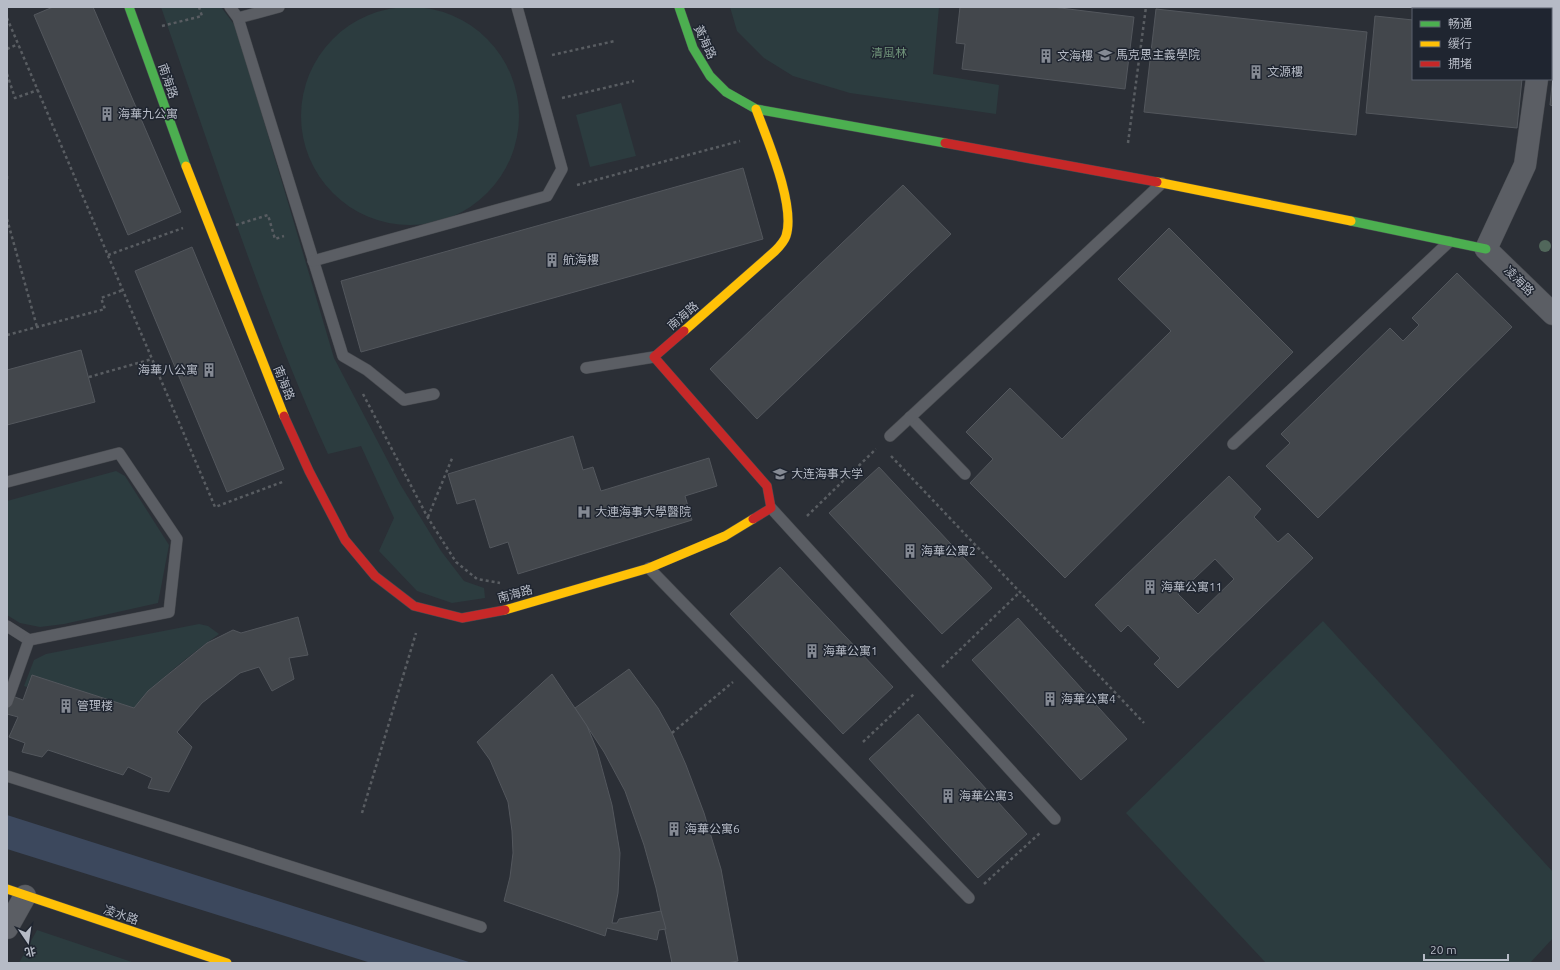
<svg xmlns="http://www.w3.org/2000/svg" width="1560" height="970" viewBox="0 0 1560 970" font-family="Ubuntu,'Noto Sans SC',sans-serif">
	<rect width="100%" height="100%" fill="#2b2f36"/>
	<g fill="#2c3c3f">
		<path d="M161 7H221L236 27 334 358 400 484 441 551 464 581 484 588 485 598 452 603 417 591 379 551 394 518 361 446 328 454C262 309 213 157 161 7Z"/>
		<polygon points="730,7 939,7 933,74 999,85 996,114 850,93 793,76 764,58 737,31"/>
		<circle cx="410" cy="116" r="109"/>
		<polygon points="621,103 636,156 590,167 576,115"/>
		<polygon points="116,471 125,476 169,545 158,603 64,624 40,627 20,623 7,615 7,501"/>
		<polygon points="1323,621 1553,872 1553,938 1530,963 1266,963 1126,813"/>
		<path d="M199 624 208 626 219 634C189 656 158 679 134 708L32 675 27 687 24 686 34 660 46 654Z"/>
		<polygon points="37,930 135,963 19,963"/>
	</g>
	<polygon fill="#3c485d" points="7,815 472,963 371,963 7,849"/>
	<g fill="#43474c" stroke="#53575d" fill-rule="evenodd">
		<polygon points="53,7 93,7 181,212 128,235 34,15"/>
		<polygon points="960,7 1052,7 1134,17 1125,89 962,69 965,44 956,43"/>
		<polygon points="1156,9 1367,32 1356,135 1144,112"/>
		<polygon points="1375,16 1413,20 1413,79 1522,79 1517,128 1366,113"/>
		<polygon points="1553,75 1553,106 1550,105"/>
		<polygon points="743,168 763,239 361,352 341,281"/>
		<polygon points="903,185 951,234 757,419 710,369"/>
		<polygon points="1169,228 1293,352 1065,578 970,483 993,459 966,432 1010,388 1062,439 1171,331 1118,279"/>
		<polygon points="192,247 284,469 227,492 135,271"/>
		<polygon points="1457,273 1512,327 1318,518 1266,466 1290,443 1281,434 1390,328 1403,341 1419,325 1412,318"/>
		<polygon points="81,350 95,402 7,425 7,370"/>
		<polygon points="573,436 583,470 593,467 601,491 709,458 717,486 685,496 692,520 518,574 508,542 490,548 475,499 457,504 448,474"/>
		<polygon points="879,467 992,588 942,634 829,513"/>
		<path d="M1229 476 1261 509 1254 517 1278 542 1288 533 1313 558 1178 688 1154 664 1160 658 1128 625 1121 632 1095 605ZM1215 559 1234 579 1198 614 1178 594Z"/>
		<polygon points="780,567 893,687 843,734 730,614"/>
		<polygon points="298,617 308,655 289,658 294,679 272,691 259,667 240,673 202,703 177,732 192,747 169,792 148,788 152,778 128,767 123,775 48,750 42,757 22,752 25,743 9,737 18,717 7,714 7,694 23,700 32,675 134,708 148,691 165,677 207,643 233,630 241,633"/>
		<polygon points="1018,618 1127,739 1081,780 972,660"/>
		<polygon points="629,669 658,708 672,733 686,765 704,813 721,869 738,961 727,963 672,963 656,888 644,845 625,791 604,752 575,708"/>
		<polygon points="552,674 587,726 597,750 612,805 620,853 618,893 612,923 617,923 619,919 661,911 666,929 659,930 657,940 607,928 605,936 504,901 510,877 513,853 512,831 508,802 490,760 477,742"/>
		<polygon points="918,714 1027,834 978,878 869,759"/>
	</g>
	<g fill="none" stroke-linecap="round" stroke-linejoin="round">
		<defs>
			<g id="lane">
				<polyline points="230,7 238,18 343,356 367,370 404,400 434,394"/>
				<polyline points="238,18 279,7"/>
				<polyline points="313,261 547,196 562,169 517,7"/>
				<polyline points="586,368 654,357"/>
				<polyline points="910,417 965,474"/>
				<polyline points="890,436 1162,183"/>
				<polyline points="1233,444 1449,242"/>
				<polyline points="7,482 119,453 177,539 169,612 29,640 7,626"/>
				<polyline points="771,508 1055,819"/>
				<polyline points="649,568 969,898"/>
				<polyline points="7,702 29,640"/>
				<polyline points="7,776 481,927"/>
			</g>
			<g id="street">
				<polyline points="1545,9 1545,7"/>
				<polyline points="1537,79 1525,165 1486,249 1553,314"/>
				<polyline points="7,928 25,896"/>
			</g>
			<g id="fast">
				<polyline points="129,7 186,166"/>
				<polyline points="679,7 693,48 710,76 726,92 756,109 945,143"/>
				<polyline points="1351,221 1486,249"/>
			</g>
			<g id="slow">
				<polyline points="186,166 284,416"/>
				<polyline points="1157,182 1351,221"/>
				<path d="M684 331 775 251C779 247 784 242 786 236 796 206 767 139 756 109"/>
				<polyline points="505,610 649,568 725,536 753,519"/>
				<polyline points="7,889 227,963"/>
			</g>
			<g id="jam">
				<polyline points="945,143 1157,182"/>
				<polyline points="684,331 654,357 767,486 771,508 753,519"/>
				<polyline points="284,416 309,471 345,540 375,576 414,606 462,618 505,610"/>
			</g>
		</defs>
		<use href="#lane" stroke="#474a4f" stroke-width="12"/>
		<use href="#street" stroke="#474a4f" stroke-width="23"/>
		<use href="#fast" stroke="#474a4f" stroke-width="10"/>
		<use href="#slow" stroke="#474a4f" stroke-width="10"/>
		<use href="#jam" stroke="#474a4f" stroke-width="10"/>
		<g stroke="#595d62" stroke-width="2.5" stroke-dasharray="3 3" stroke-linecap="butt">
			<polyline points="7,18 215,507 285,481"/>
			<polyline points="162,26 202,16 199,7"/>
			<polyline points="7,49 18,44"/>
			<polyline points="552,55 615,41"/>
			<polyline points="7,74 15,98 38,90"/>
			<polyline points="562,98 634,81"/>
			<polyline points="1128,143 1146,7"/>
			<polyline points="7,176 7,182"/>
			<polyline points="577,185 740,141"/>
			<polyline points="7,219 37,327"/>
			<polyline points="236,225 268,215 275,239 284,236"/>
			<polyline points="108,255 183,228"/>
			<polyline points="7,335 105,309 101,298 123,290"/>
			<polyline points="89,377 152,359"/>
			<polyline points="363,394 428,518 456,562 477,579 500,583"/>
			<polyline points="891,456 1144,723"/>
			<polyline points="807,516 876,449"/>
			<polyline points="428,517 453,456"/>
			<polyline points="942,667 1020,592"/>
			<polyline points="672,733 733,682"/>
			<polyline points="863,742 914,694"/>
			<polyline points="362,813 416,633"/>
			<polyline points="984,884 1041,832"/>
		</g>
		<use href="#lane" stroke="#5b5e64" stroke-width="11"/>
		<use href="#street" stroke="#5b5e64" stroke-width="22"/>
		<use href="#fast" stroke="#4caf50" stroke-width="9"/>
		<use href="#slow" stroke="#ffc107" stroke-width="9"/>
		<use href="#jam" stroke="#c62828" stroke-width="9"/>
	</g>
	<circle fill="#51675b" cx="1545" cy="246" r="6"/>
	<defs>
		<symbol id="university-bare" viewBox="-9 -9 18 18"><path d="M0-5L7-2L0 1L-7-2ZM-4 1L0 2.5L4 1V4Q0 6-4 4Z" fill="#858a94" stroke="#1f2530" stroke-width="2.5" paint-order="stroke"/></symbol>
		<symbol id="building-bare" viewBox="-9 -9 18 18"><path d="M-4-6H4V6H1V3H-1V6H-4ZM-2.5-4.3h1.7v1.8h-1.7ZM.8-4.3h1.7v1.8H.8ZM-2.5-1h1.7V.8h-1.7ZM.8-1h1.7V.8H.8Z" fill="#858a94" stroke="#1f2530" stroke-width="2.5" paint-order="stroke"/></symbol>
		<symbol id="hospital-bare" viewBox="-9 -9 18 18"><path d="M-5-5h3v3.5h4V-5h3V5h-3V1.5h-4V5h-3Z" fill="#858a94" stroke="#1f2530" stroke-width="2.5" paint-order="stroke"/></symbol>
	</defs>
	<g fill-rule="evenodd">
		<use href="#university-bare" x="1095" y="45" width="20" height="20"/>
		<use href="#building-bare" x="1036" y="46" width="20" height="20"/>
		<use href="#building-bare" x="1246" y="62" width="20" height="20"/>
		<use href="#building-bare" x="97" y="104" width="20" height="20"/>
		<use href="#building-bare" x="542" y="250" width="20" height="20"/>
		<use href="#building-bare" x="199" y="360" width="20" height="20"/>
		<use href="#university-bare" x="770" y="464" width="20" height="20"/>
		<use href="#hospital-bare" x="574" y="502" width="20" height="20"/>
		<use href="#building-bare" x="900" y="541" width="20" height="20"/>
		<use href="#building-bare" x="1140" y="577" width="20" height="20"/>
		<use href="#building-bare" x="802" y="641" width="20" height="20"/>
		<use href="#building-bare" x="1040" y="689" width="20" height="20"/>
		<use href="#building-bare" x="56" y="696" width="20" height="20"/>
		<use href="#building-bare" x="938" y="786" width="20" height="20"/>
		<use href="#building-bare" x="664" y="819" width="20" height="20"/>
	</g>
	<g text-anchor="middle" stroke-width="3" stroke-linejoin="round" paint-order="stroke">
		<g font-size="12" fill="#b6bbc6" stroke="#1f2530">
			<text transform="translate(705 42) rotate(65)" y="4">黃海路</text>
			<text transform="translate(168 81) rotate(71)" y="4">南海路</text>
			<text transform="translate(1519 281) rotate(44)" y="4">凌海路</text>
			<text transform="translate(683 316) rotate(-41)" y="4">南海路</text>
			<text transform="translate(284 383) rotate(68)" y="4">南海路</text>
			<text transform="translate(515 594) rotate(-15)" y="4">南海路</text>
			<text transform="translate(121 915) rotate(18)" y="4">凌水路</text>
		</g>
		<g font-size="12" fill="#70947a" stroke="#1f2530">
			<text x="889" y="57">清風林</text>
		</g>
		<g font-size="12" fill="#b6bbc6" stroke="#1f2530" text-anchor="start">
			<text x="1116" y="59">馬克思主義學院</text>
			<text x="1057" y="60">文海樓</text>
			<text x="1267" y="76">文源樓</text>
			<text x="118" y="118">海華九公寓</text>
			<text x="563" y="264">航海樓</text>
			<text x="198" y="374" text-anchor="end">海華八公寓</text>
			<text x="791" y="478">大连海事大学</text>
			<text x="595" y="516">大連海事大學醫院</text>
			<text x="921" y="555">海華公寓2</text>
			<text x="1161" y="591">海華公寓11</text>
			<text x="823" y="655">海華公寓1</text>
			<text x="1061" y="703">海華公寓4</text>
			<text x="77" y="710">管理楼</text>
			<text x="959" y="800">海華公寓3</text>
			<text x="685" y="833">海華公寓6</text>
		</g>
	</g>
	<rect width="1560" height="970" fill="none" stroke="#b6bbc6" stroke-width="16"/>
	<rect x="1412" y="8" width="140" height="72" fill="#1f2530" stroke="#5b616c"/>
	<rect x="1420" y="21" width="20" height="6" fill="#4caf50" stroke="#5b616c"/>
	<text x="1448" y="28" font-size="12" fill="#b6bbc6">畅通</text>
	<rect x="1420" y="41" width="20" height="6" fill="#ffc107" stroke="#5b616c"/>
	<text x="1448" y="48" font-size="12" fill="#b6bbc6">缓行</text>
	<rect x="1420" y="61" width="20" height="6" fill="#c62828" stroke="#5b616c"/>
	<text x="1448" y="68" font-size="12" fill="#b6bbc6">拥堵</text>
	<g transform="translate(28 942) rotate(167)" stroke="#1f2530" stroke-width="3" paint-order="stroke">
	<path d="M0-3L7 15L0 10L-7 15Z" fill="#b6bbc6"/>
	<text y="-6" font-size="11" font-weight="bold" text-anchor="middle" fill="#b6bbc6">北</text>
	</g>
	<path d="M1424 954v6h84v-6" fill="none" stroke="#b6bbc6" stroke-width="2"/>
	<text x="1430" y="954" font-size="12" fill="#b6bbc6" stroke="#1f2530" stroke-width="3" paint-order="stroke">20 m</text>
</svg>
